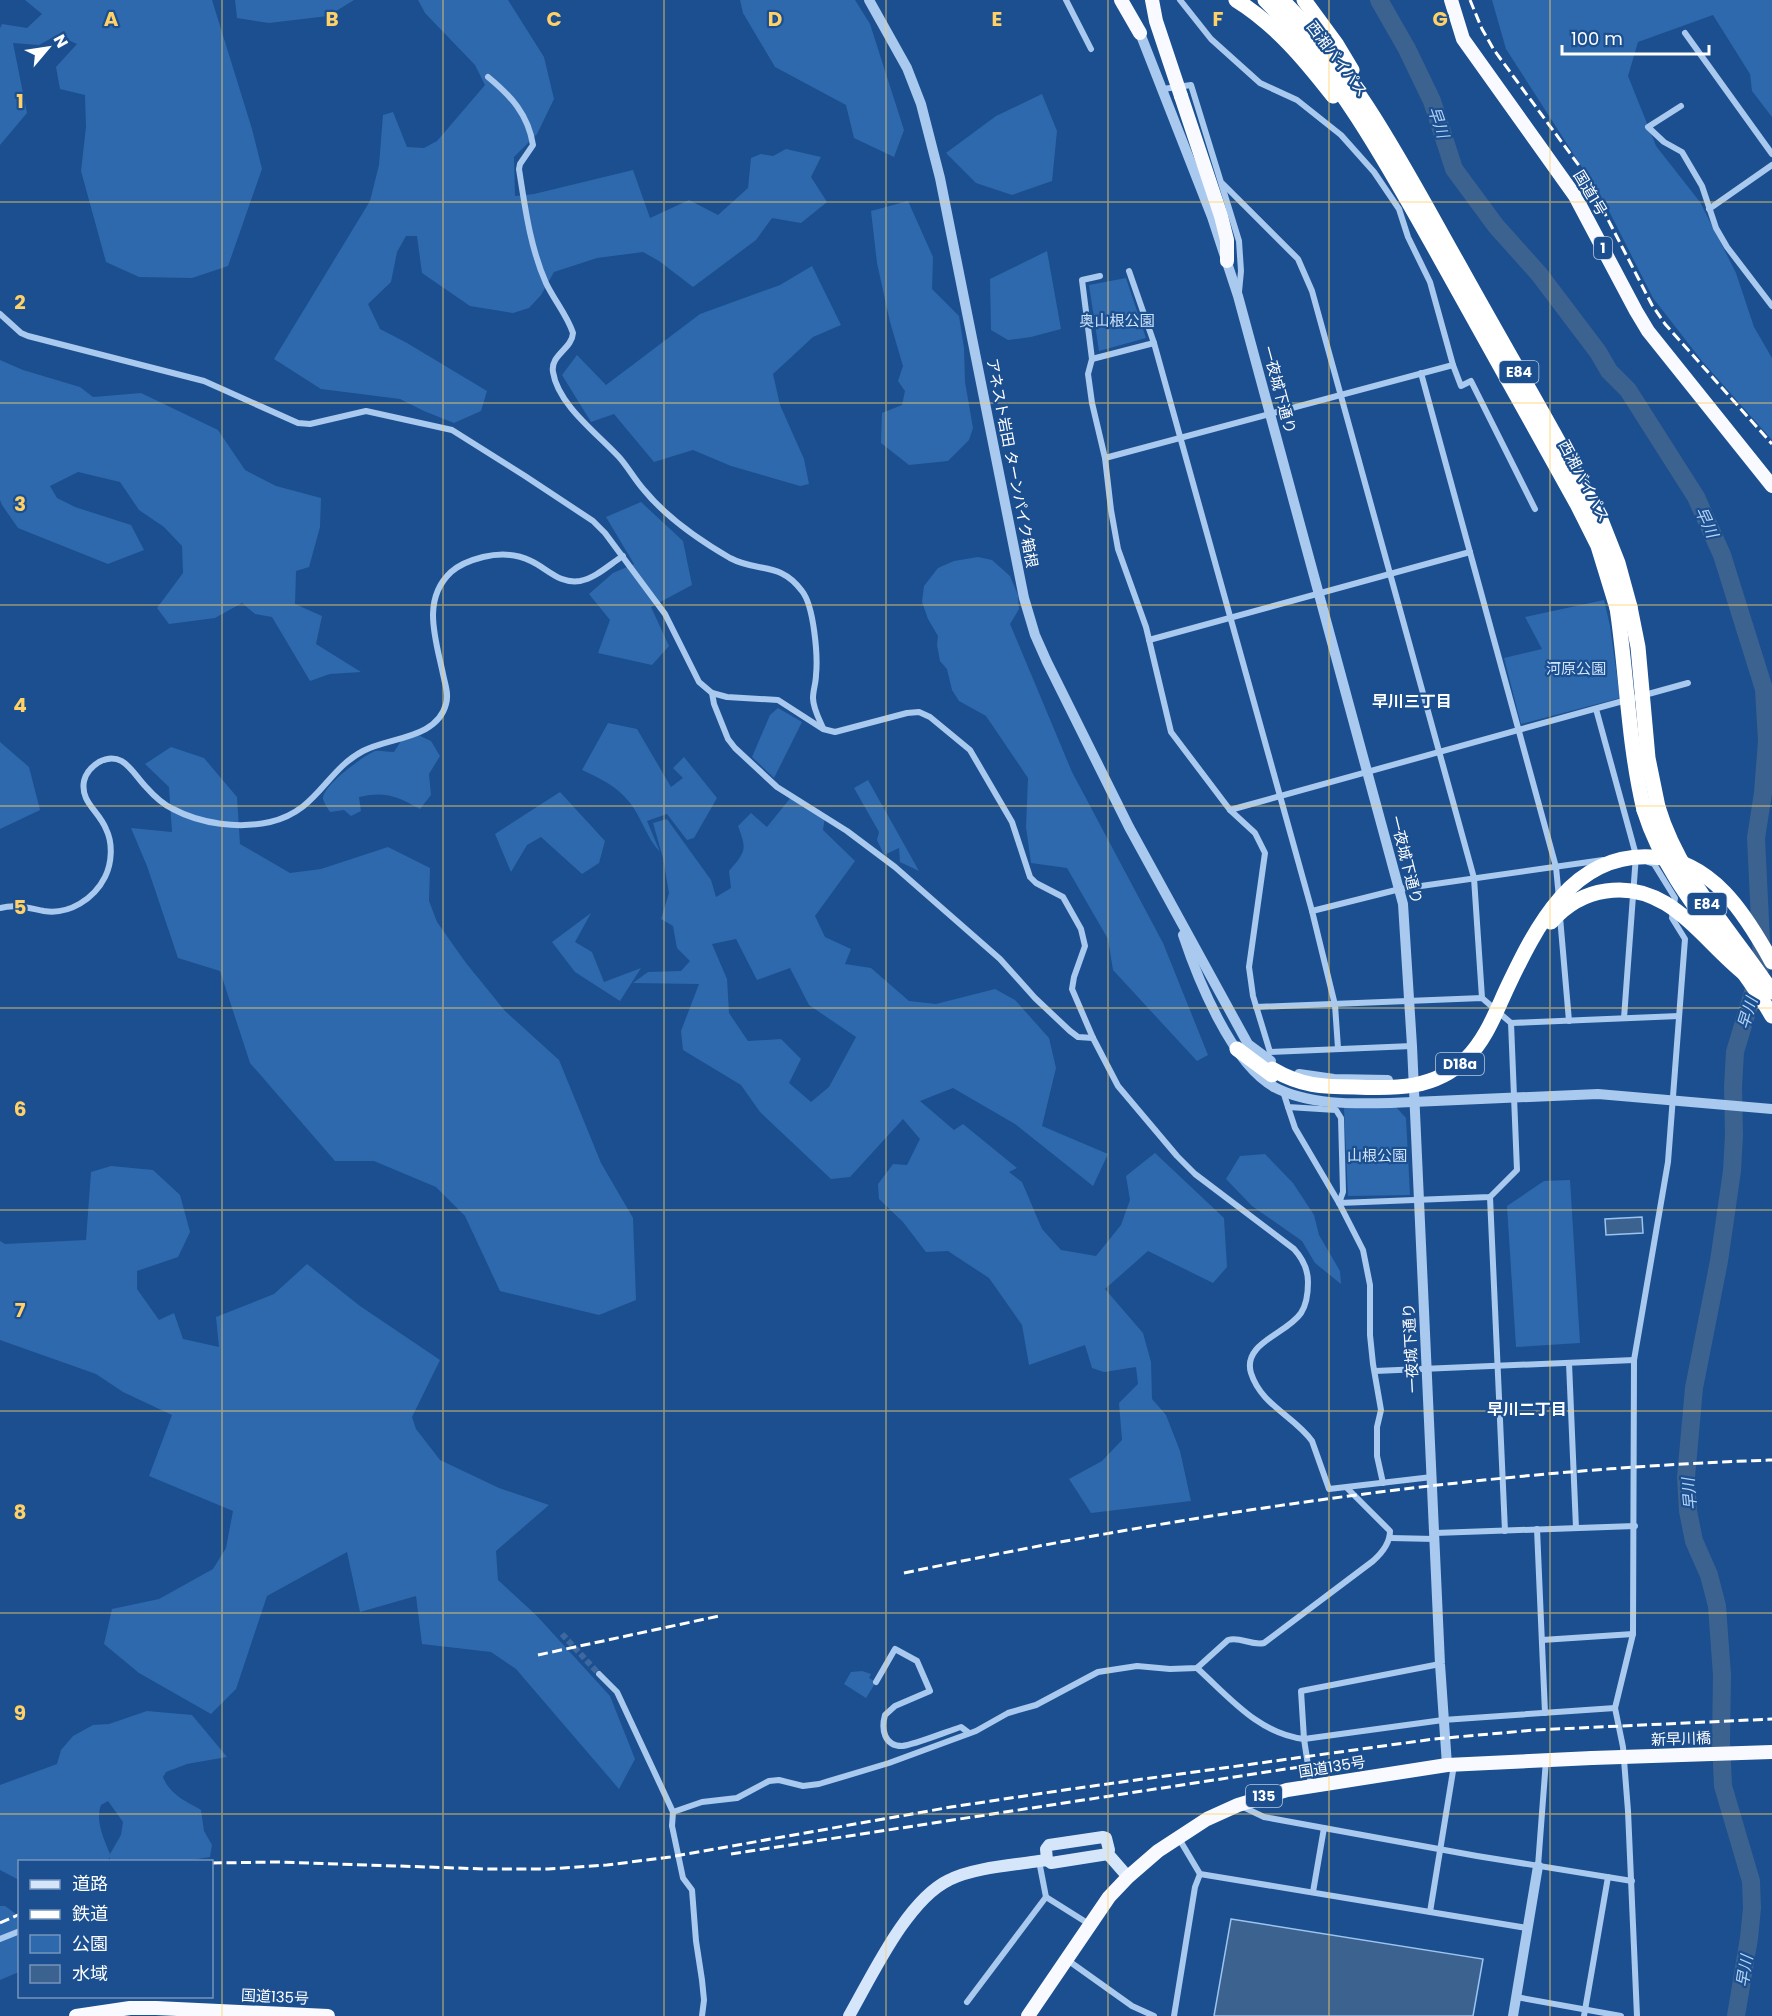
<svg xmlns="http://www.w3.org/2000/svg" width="1772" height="2016" viewBox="0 0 1772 2016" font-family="Poppins,'Noto Sans JP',sans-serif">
	<rect width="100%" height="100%" fill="#1b4f8f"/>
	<g fill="#2e69ad" fill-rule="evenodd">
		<polygon points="25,0 212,0 252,129 262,169 228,266 192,278 139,277 106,262 81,171 86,127 85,95 60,89 56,67 77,44 57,35 39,45 13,43 27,113 0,145 0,28 2,24 27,28 42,14"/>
		<polygon points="235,0 354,0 328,16 269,23 237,18"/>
		<polygon points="418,0 508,0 544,57 554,99 537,134 514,157 515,196 534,194 633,170 650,218 689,200 718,215 748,188 751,158 761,154 773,156 786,149 821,157 811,177 827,202 801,223 772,218 756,240 693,287 659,261 643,252 597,258 554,272 541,295 529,308 513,313 470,306 422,273 417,236 406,236 397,252 391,282 368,304 380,329 407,343 487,391 481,411 454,423 424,411 400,399 321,389 274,359 370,201 379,165 383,115 393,112 407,147 424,148 437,141 485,85 475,65 425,13"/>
		<polygon points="740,0 855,0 870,24 904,130 894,157 854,138 846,105 775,67 743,13"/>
		<polygon points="1492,0 1772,0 1772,117 1752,91 1750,74 1713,15 1638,42 1628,76 1656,146 1700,202 1736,273 1754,327 1772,358 1772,440 1702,361 1653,298 1605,203 1506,49"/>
		<polygon points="1042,94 1057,131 1052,181 1012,195 976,183 946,153 996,116"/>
		<polygon points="908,201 933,257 932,289 959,316 964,348 965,382 973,428 969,440 948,461 909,465 881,443 882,413 902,405 905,391 898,381 903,366 890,322 877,263 871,211"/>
		<polygon points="1047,251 1061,329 1031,337 1008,340 991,330 990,279"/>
		<polygon points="812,266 841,325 813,337 773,374 780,405 804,459 809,484 800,486 731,466 693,450 654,462 614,414 591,422 562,375 577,355 606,385 700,314 780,285"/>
		<polygon points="1126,278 1146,338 1099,351 1089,285"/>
		<polygon points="0,360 23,370 80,387 93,397 141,393 218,430 245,470 276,486 321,498 320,527 309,567 296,571 295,604 322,616 316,644 361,672 330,674 310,681 272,617 255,614 242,603 215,618 169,624 157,608 183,573 182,546 164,527 139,510 120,482 78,472 50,486 57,498 75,507 131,525 144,550 108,564 18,528 2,505 0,500"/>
		<polygon points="641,502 683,541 692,585 651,607 669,646 652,665 598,653 610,620 589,594 613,573 634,564 606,517"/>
		<polygon points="978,557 992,560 1010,576 1018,595 1019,609 1010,624 1072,772 1163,943 1208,1055 1197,1061 1113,970 1108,939 1067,868 1031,863 1026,827 1028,778 986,716 959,701 952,690 947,669 940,661 937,645 938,636 928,619 922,602 924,586 938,568 954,561"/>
		<polygon points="1604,600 1610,626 1620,698 1521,724 1504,658 1542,649 1525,617"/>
		<polygon points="778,708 802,722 774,778 752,757 770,715"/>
		<path d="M608 723 637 729 671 787 683 778 673 768 684 757 717 798 694 838 687 840 667 814 647 821 660 852C646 837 642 818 630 803 617 786 601 779 582 770Z"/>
		<path d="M416 734 431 741 440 756 429 774 431 795 420 809C396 796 386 791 359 797L361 811 351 816 344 810 330 812C328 809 324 803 323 799 322 786 363 756 375 751 380 750 388 752 394 752L401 741Z"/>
		<polygon points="0,742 29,767 40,810 0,829"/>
		<polygon points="171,747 204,758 237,797 240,844 290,873 321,869 388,847 430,868 429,901 437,922 466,963 505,1011 559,1060 601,1163 633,1218 636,1300 599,1315 500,1291 465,1216 436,1187 374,1161 335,1161 250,1063 220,971 178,958 147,866 131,828 172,832 169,787 145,764"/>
		<polygon points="868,780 919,871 900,862 899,848 884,855 877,840 879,832 854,788"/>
		<polygon points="560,792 605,841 599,863 582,874 541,837 527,845 511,872 495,834"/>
		<path d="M792 796 825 817 823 830 855 861 815 916 825 937 851 949 845 964 871 968 909 1001 936 1004 995 989 1015 1000 1049 1038 1056 1068 1042 1126 1108 1154 1093 1186 1015 1124 953 1088 920 1101 954 1130 963 1124 1017 1168 1009 1172 1022 1182 1042 1229 1061 1250 1096 1256 1121 1225 1130 1200 1126 1176 1155 1153 1224 1218 1227 1267 1213 1283 1148 1251 1105 1289 1143 1333 1151 1362 1152 1399 1166 1415 1180 1451 1191 1501 1091 1513 1069 1479 1102 1461 1122 1440 1119 1403 1138 1384 1136 1367 1104 1372 1092 1368 1085 1345 1029 1365 1022 1325 989 1278 948 1251 926 1252 903 1222 879 1199 878 1184 893 1164 907 1165 920 1139 903 1119 850 1177 831 1179 760 1112 741 1085 683 1050 681 1031 699 984 633 983 648 972 681 971 690 961 677 948 673 926 661 919 669 893 663 858 653 823 667 819 711 880 716 897 731 888 729 871C746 851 747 850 738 826L751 813 767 827ZM736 939 757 980 790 968 809 1005 856 1037 829 1087 811 1102 789 1083 801 1059 781 1039 748 1041 729 1013 727 979 712 944Z"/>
		<polygon points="591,913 575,942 592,952 604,982 641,968 620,1001 575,972 552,942"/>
		<polygon points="1396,1107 1406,1118 1410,1195 1348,1196 1344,1108"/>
		<polygon points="1265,1154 1293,1183 1314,1215 1319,1235 1340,1271 1341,1284 1315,1263 1302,1241 1252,1206 1226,1179 1240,1156"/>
		<polygon points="111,1166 153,1170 180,1195 190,1232 178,1257 137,1271 137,1289 159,1320 174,1313 183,1339 219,1347 216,1317 274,1294 307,1264 360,1306 440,1360 412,1417 416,1429 440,1460 499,1488 549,1505 496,1551 498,1580 537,1616 610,1696 635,1759 619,1789 516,1669 491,1652 422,1644 416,1596 360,1612 347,1552 267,1596 236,1689 211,1714 139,1673 104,1644 112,1609 159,1599 213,1569 226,1548 233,1511 149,1476 172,1415 123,1392 96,1374 0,1340 0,1241 5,1244 86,1240 91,1172"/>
		<polygon points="1570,1180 1580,1343 1516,1347 1507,1206 1544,1181"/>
		<polygon points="862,1671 871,1674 869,1678 876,1682 866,1698 844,1684 851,1672"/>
		<path d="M147 1711 192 1715 227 1757 187 1764 166 1772 163 1777C170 1795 186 1801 201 1810L204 1831 212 1845 210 1857 185 1861H110V1857L107 1862H20L19 1880 0 1870V1785L57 1764 61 1750 73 1736 93 1725 109 1724ZM108 1801 123 1822 121 1835 110 1854C104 1839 95 1821 101 1805Z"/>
		<polygon points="0,1906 5,1906 20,1917 19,1972 0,1980"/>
	</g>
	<g fill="#3c6290" stroke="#9cc4f0" stroke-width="1.5">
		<polygon points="1642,1217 1643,1233 1606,1235 1605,1219"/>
		<polygon points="1231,1919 1483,1959 1473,2016 1214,2016"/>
	</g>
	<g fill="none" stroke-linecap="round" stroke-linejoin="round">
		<polyline stroke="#3c6290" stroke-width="18" points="1379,0 1407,49 1432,101 1454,169 1496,226 1539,274 1598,352 1609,371 1628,390 1696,497 1722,555 1764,689 1767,741 1763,793 1756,838 1762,962 1735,1052 1733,1087 1734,1135 1732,1171 1719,1261 1694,1388 1686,1477 1688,1511 1694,1541 1709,1575 1717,1606 1722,1675 1721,1742 1723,1786 1751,1881 1752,1908 1749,1938 1736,2016"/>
		<polyline stroke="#3d69a0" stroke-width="6" stroke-dasharray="6 3" stroke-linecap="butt" points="562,1634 599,1674"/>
		<g stroke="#a9c9ee" stroke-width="6">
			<polyline points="1066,0 1091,49"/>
			<polyline points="1685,33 1772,154"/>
			<path d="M488 77C511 96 528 114 533 145L520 164 519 169C525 207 530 247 546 283 554 300 567 315 573 333 572 349 550 355 553 372 558 405 598 434 619 457 628 467 635 480 644 490 666 517 699 540 730 558 758 573 780 561 802 591 814 606 818 656 816 675 816 683 813 690 813 698 813 708 819 719 823 728"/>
			<polyline points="1163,89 1191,85 1239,241 1241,271 1239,292"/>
			<polyline points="1681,106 1648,127 1664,142 1682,152 1702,186 1716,228 1727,247 1772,306"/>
			<polyline points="1223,184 1298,259 1312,291 1474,878 1482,998"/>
			<polyline points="1709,209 1772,165"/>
			<polyline points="1129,271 1154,343 1312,911 1335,1005 1338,1048"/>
			<polyline points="1100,276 1082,280 1092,359 1088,374 1092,403 1105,458 1111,510 1118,549 1146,627 1171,732 1230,810 1255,833 1265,853 1249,967 1253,996 1270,1052 1412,1046"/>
			<path d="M0 314 21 333 28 336 204 381 298 423 310 424 366 411 452 430 525 476 593 521 605 533 665 614 699 682 712 693 727 697 778 700 823 729 835 732 907 713 919 712 930 717 970 750 1012 822 1030 877 1036 883 1063 897 1081 929 1085 946 1074 977 1072 989 1093 1038 1118 1086 1177 1156 1195 1174 1294 1249C1303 1259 1308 1269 1308 1282 1308 1293 1307 1304 1301 1313 1287 1334 1242 1343 1251 1373 1261 1405 1294 1416 1312 1441L1329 1489 1432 1477"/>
			<polyline points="1092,359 1154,343"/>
			<polyline points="1453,365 1461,386 1471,381 1535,509"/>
			<polyline points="1421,373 1556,867 1559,898"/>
			<polyline points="1105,458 1453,365 1430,282 1408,237 1399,209 1374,172 1341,135 1297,100 1260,83 1211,39 1180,0"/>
			<polyline points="1149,640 1470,552"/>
			<polyline points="712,693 714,704 728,739 735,748 777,787 847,831 895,867 1000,959 1035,998 1070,1031 1078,1037 1093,1038"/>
			<polyline points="1596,709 1636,855 1624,1018"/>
			<polyline points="1230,810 1688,683"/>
			<path d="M0 908C16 904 28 908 44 911 69 915 94 899 105 877 112 863 113 843 106 829 99 811 80 802 84 781 86 772 91 767 99 762 123 749 133 774 146 787 154 796 162 804 173 809 201 824 239 829 270 822 318 811 325 771 363 751 389 737 437 739 446 704 449 694 445 684 443 674 436 640 421 600 451 572 460 564 471 560 483 557 500 553 515 553 531 561 548 569 559 584 580 581 596 578 610 564 623 556"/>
			<polyline points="1312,911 1400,889 1603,860"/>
			<polyline points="1560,917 1569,1021"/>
			<polyline points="1256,1007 1482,998 1511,1023 1517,1170 1490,1197 1339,1203 1343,1192 1341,1118 1336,1110 1288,1107 1283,1091"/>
			<polyline points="1511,1023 1679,1016"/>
			<polyline points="1288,1107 1295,1128 1339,1203 1363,1250 1370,1285 1370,1335 1373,1364 1381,1410 1377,1427 1377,1456 1383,1483"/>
			<polyline points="1490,1197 1505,1531"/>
			<polyline points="1569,1363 1576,1528"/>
			<polyline points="1375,1371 1634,1360"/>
			<polyline points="1537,1529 1545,1713"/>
			<polyline points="1435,1533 1635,1526"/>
			<polyline points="1390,1538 1435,1539"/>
			<polyline points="1542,1640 1633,1634"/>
			<path d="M1197 1668C1229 1697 1259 1734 1304 1739L1443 1720 1615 1708"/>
			<polyline points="599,1674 617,1692 673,1812 672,1826 683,1878 692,1890 696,1941 702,1980 704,2000 702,2016"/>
			<path d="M876 1682 895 1649 917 1661 930 1691 895 1706 885 1715C881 1729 884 1746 902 1746 914 1745 948 1731 961 1727L969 1733"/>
			<polyline points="1311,1785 1304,1739 1301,1691 1440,1664"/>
			<polyline points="1241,1806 1264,1817 1477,1856 1632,1881"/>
			<path d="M673 1812 702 1802 737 1798 769 1781 779 1780 803 1786 819 1784 889 1763 976 1731 1008 1713 1036 1705 1098 1672 1137 1666 1170 1669 1197 1668 1228 1640C1240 1636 1251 1646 1264 1643L1373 1561C1382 1553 1390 1543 1390 1531L1347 1488"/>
			<polyline points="1178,1837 1200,1874 1527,1928"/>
			<polyline points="1039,1861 1046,1897"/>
			<polyline points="1538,1866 1546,1760"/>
			<polyline points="1313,1892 1324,1828"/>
			<polyline points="1430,1912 1454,1765"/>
			<polyline points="0,1939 20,1931"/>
			<polyline points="1066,1959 1132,2006 1154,2016"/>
			<polyline points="1516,1997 1621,2016"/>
			<polyline points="967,2002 1046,1897 1089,1924"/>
			<polyline points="1174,2016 1195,1887 1200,1874"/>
			<polyline points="1584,2016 1608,1877"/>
			<polyline points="1637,2016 1628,1811 1623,1747 1615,1708 1633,1634 1634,1360 1668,1162 1685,939 1672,918 1675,898 1654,864 1648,862"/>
		</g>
		<g stroke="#a9c9ee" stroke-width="10">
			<polyline points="869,0 907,68 921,104 940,178 1024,598 1035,635 1047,662 1129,827 1248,1044 1271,1061"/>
			<polyline points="1138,28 1212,217 1238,296 1403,904 1412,1046 1440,1664 1447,1765"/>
			<path d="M1183 935C1198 980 1232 1064 1274 1087"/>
			<polyline points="1390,1103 1598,1094 1772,1109"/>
			<polyline points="1513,2016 1538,1866"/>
		</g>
		<g stroke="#d6e6fa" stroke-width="12">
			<polyline points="1047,1860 1046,1849 1049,1845 1103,1837 1106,1838 1109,1850 1108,1854 1128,1877"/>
			<path d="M849 2016C872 1976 907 1900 949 1880 972 1868 1013 1865 1039 1861L1047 1860 1051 1863 1108 1854"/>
		</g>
		<g stroke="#f8faff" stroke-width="14">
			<polyline points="1121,0 1140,33"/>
			<polyline points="1451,0 1463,39 1575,196 1636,311 1648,331 1772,486"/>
			<polyline points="1181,96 1221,216 1227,240 1227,261"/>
			<polyline points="76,2016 130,2008 156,2008 328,2016"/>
			<polyline points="1028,2016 1109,1897 1128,1877 1158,1851 1207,1819 1238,1805 1287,1790 1447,1765 1592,1758"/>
		</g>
		<g stroke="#fff" stroke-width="15">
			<path d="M1236 0C1275 24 1305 60 1333 96"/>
			<path d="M1265 0C1339 75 1389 167 1440 258 1486 340 1531 422 1577 504L1598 546 1617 608"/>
			<path d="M1282 0C1358 75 1407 173 1459 265 1506 350 1556 434 1601 520L1618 563 1630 607"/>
			<polyline points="1304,0 1337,45 1352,70"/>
			<path d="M1658 807C1679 878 1732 931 1772 992"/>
			<path d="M1644 810C1669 890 1731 945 1772 1016"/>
			<polyline points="1237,1049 1272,1075"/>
		</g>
		<g stroke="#fff" stroke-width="3" stroke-dasharray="10 4.5" stroke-linecap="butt">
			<polyline points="1470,0 1482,29 1494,50 1583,171 1652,305 1665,324 1772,444"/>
			<path d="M904 1573C1190 1513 1480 1470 1772 1460"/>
			<polyline points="538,1655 719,1616"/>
			<polyline points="731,1854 1345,1760"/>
			<polyline points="212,1863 278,1862 486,1869 548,1869 607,1865 670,1857 951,1807 1071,1789 1434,1739 1535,1730 1772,1719"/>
			<polyline points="0,1923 20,1914"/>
		</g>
		<g stroke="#a9c9ee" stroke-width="10">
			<polyline points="1299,1074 1334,1079 1388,1080"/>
			<path d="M1274 1087C1308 1105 1353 1104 1390 1103"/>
		</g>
		<g stroke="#f8faff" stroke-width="14">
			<polyline points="1152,0 1156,21 1181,96"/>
			<polyline points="1592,1758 1772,1752"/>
		</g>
		<g stroke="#fff" stroke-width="15">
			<polyline points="1630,607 1638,647 1648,758 1658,807"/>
			<path d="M1617 608C1627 675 1628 743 1644 810"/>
			<path d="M1551 922C1565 906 1584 894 1606 891 1669 881 1702 940 1745 974"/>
			<path d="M1272 1069C1301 1086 1322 1087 1355 1087 1395 1089 1435 1089 1466 1059 1486 1039 1495 1014 1507 988 1536 927 1572 853 1651 857 1712 859 1746 915 1772 962"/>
		</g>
	</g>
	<path fill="none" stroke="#ffd166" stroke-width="1.5" stroke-opacity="0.55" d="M222 0V2016M443 0V2016M664 0V2016M886 0V2016M1108 0V2016M1329 0V2016M1550 0V2016M0 202H1772M0 403H1772M0 605H1772M0 806H1772M0 1008H1772M0 1210H1772M0 1411H1772M0 1613H1772M0 1814H1772"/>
	<g text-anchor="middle" stroke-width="4.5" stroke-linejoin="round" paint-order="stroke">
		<g fill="#1b4f8f" stroke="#bbcadd" stroke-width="1.5">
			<rect x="1594" y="237" width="18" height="22" rx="4.5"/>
			<rect x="1499.5" y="361" width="39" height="22" rx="4.5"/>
			<rect x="1687.5" y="893" width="39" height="22" rx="4.5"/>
			<rect x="1436" y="1053" width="48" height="22" rx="4.5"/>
			<rect x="1246" y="1785" width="36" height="22" rx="4.5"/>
		</g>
		<g font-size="14" font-weight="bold" fill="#fff">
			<text x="1603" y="253">1</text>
			<text x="1519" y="377">E84</text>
			<text x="1707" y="909">E84</text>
			<text x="1460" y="1069">D18a</text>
			<text x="1264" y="1801">135</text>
		</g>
		<g font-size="15" fill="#fff" stroke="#1b4f8f">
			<text transform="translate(1337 59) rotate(53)" y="5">西湘バイパス</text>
			<text transform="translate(1590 193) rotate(59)" y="5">国道1号</text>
			<text transform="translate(1279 390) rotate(75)" y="5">一夜城下通り</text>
			<text transform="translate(1012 463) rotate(79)" y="5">アネスト岩田 ターンパイク箱根</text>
			<text transform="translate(1584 481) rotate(62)" y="5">西湘バイパス</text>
			<text transform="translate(1406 860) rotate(76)" y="5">一夜城下通り</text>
			<text transform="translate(1411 1348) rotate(-93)" y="5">一夜城下通り</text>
			<text transform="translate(1681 1739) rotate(-2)" y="5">新早川橋</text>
			<text transform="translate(1332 1767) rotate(-9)" y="5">国道135号</text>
			<text transform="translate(275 1997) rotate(3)" y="5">国道135号</text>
		</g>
		<g font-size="15" fill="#cfe3fa" stroke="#1b4f8f">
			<text x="1117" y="326">奥山根公園</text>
			<text x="1576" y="674">河原公園</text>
			<text x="1377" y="1161">山根公園</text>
		</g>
		<g font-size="16" font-style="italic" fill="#b5d3f5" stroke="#1b4f8f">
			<text transform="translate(1439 122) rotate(71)" y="6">早川</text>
			<text transform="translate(1707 522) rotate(65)" y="6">早川</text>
			<text transform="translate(1747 1013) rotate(-73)" y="6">早川</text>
			<text transform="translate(1689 1494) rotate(-95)" y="6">早川</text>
			<text transform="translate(1744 1971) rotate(-81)" y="6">早川</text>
		</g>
		<g font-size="16" font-weight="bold" fill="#fff" stroke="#1b4f8f">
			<text x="1412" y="707">早川三丁目</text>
			<text x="1527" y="1415">早川二丁目</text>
		</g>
	</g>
	<g font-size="20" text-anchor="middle" font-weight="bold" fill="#ffd166" stroke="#1b4f8f" stroke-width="4.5" stroke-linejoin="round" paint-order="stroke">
		<text x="111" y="26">A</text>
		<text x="332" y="26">B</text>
		<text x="554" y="26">C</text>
		<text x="775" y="26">D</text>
		<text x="997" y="26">E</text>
		<text x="1218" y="26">F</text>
		<text x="1440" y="26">G</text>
		<text x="20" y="108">1</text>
		<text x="20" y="309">2</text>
		<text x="20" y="511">3</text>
		<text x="20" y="712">4</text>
		<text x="20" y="914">5</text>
		<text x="20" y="1116">6</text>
		<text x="20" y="1317">7</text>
		<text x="20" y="1519">8</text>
		<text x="20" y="1720">9</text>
	</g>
	<rect x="18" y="1860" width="195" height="138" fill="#1b4f8f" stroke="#7695bc" stroke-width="1.5"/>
	<rect x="30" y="1880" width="30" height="9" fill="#d6e6fa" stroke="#7695bc" stroke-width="1.5"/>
	<text x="72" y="1890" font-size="18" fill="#ffffff">道路</text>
	<rect x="30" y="1910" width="30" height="9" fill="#ffffff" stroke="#7695bc" stroke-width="1.5"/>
	<text x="72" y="1920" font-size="18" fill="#ffffff">鉄道</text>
	<rect x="30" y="1935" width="30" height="18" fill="#2e69ad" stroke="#7695bc" stroke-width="1.5"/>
	<text x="72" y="1950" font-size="18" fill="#ffffff">公園</text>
	<rect x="30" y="1965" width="30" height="18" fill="#3c6290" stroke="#7695bc" stroke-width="1.5"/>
	<text x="72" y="1980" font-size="18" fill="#ffffff">水域</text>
	<g transform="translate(48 48) rotate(61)" stroke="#1b4f8f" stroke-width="4.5" paint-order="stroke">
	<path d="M0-4.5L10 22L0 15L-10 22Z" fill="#ffffff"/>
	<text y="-9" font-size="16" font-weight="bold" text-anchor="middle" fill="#ffffff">N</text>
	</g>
	<path d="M1562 45v9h147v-9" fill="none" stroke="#ffffff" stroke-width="3"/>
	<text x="1571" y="45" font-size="18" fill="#ffffff" stroke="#1b4f8f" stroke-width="4.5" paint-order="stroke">100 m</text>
</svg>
